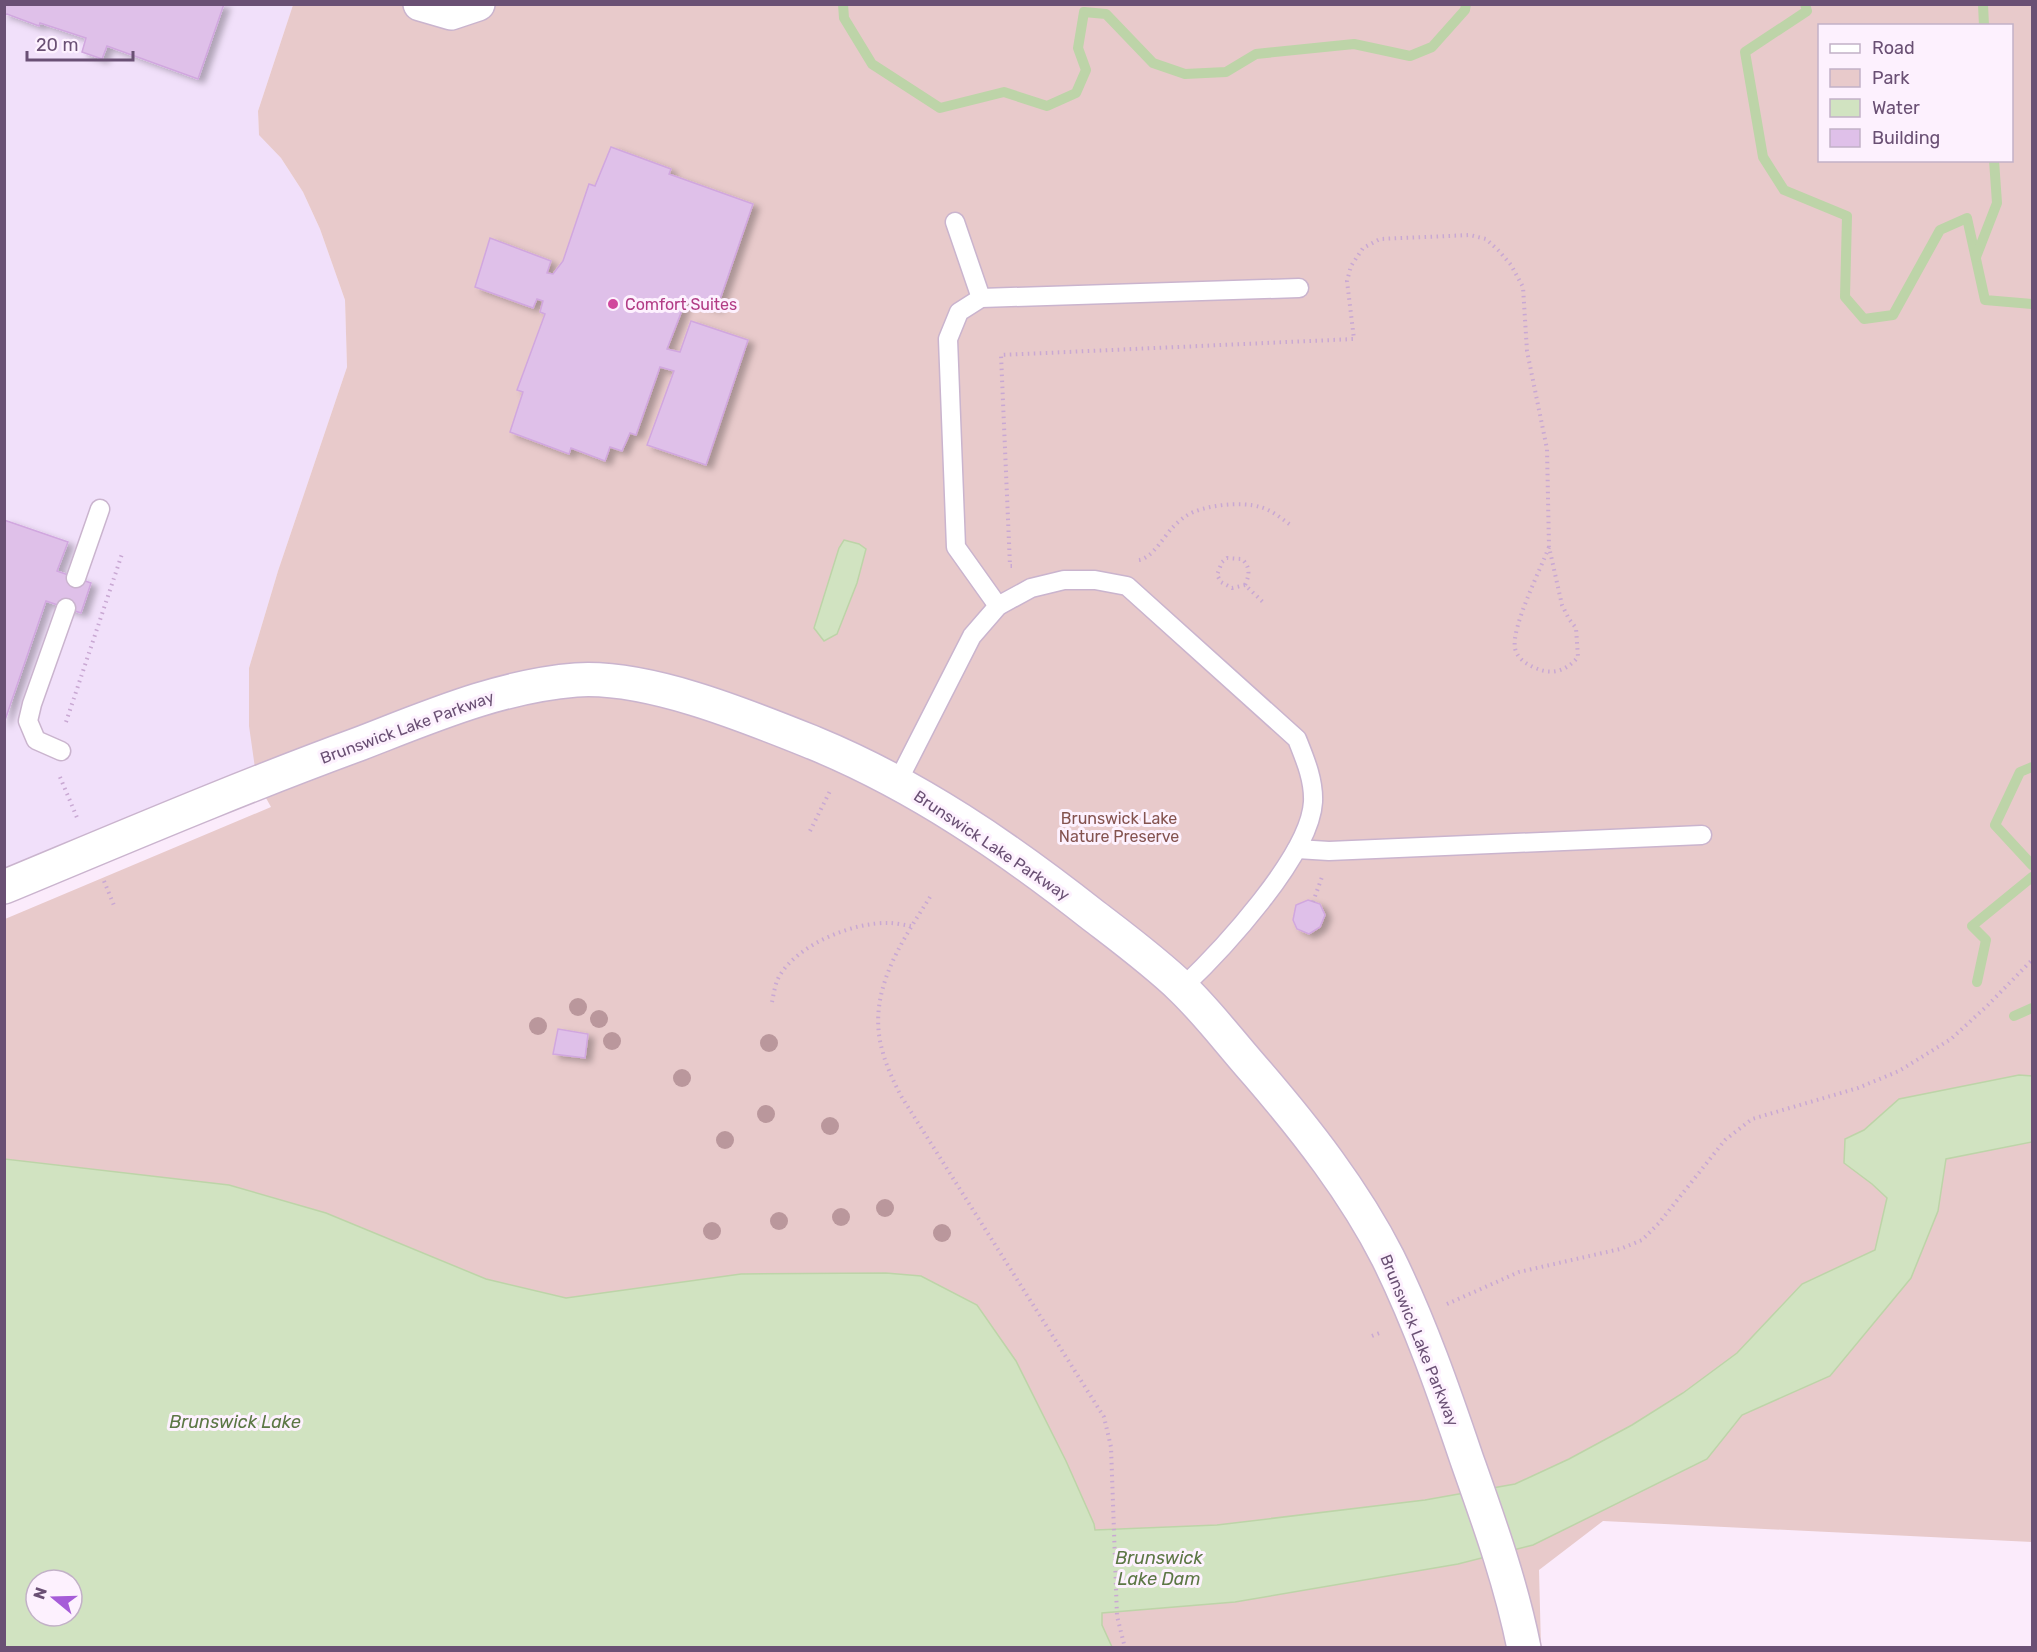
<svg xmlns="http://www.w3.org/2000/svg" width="2037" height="1652" viewBox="0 0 2037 1652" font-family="Rubik,sans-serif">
	<defs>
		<filter id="shadow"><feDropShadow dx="6" dy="4" stdDeviation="3" flood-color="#0004"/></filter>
	</defs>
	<rect width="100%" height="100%" fill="#fbebfb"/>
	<polygon fill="#f1e0fa" points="5,5 293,5 258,111 259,134 281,158 303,192 320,229 345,300 347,367 278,571 249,668 257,782 5,887"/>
	<path fill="#e8cacb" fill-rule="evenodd" d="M293 5H2032V1542L1603 1521 1539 1570 1541 1647 5 1648V919L271 807 257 782 249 726V668L278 571 347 367 345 300 320 229 303 192 281 158 259 135 258 111ZM1820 26H2012V160H1820ZM36 1580H72V1616H36Z"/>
	<g fill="#d1e3c1" stroke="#bdd4a8" stroke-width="1.5" fill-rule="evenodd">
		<polygon points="844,540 859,544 866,549 857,583 837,634 824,641 814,628 839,548"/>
		<path d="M2019 1075 2032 1076V1142L1946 1159 1938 1211 1911 1278 1830 1376 1742 1415 1707 1459 1533 1545 1458 1564 1235 1602 1102 1613V1625L1112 1647 5 1648V1159L229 1185 326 1213 486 1279 566 1298 741 1274 886 1273 921 1276 977 1305 1016 1361 1066 1461 1094 1524 1095 1530 1217 1525 1425 1500 1515 1484 1569 1459 1632 1425 1683 1393 1737 1353 1802 1284 1875 1250 1887 1198 1872 1184 1844 1163 1845 1139 1864 1130 1899 1099ZM36 1580H72V1616H36Z"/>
	</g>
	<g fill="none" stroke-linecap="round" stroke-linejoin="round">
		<g stroke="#bdd4a8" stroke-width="10">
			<polyline points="843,4 844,18 872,64 940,108 1004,92 1047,106 1076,93 1086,70 1078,48 1084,12 1106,14 1153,63 1185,74 1226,72 1256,54 1354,44 1410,56 1432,47 1465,10 1466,4"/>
			<polyline points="1805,4 1807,11 1745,52 1763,157 1784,190 1847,216 1845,297 1864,319 1893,315 1940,230 1967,218 1985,300 2032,304"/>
			<polyline points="1983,4 1984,26"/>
			<polyline points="1976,257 1997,203 1994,160"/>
			<polyline points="2032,767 2020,772 1995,825 2032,865"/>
			<polyline points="1977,982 1986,940 1972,926 2032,877"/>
			<polyline points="2014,1016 2032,1008"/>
		</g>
	</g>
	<g fill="#dfc0e9" stroke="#d1a7df" stroke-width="1.5" filter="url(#shadow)">
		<polygon points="4,4 224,4 198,79 107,46 102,59 82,52 86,38 40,23 39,26 7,14 4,15"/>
		<polygon points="611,147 671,169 669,174 753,204 717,308 686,300 667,349 680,352 691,321 748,340 706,465 647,445 674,371 660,367 636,435 630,433 622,451 610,447 605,461 571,448 569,454 510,432 523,392 517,390 545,314 540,312 543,301 537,299 533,308 475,287 490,238 551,261 547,273 553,274 563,261 589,184 595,186"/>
		<polygon points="4,520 68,542 57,571 91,583 81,613 46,601 4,723"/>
		<polygon points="1308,900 1320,904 1325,915 1320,927 1309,934 1297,929 1293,920 1296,905"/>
		<polygon points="558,1029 588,1034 585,1058 553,1054"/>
	</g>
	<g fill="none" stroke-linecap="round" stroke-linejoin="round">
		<defs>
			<g id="lane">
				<polyline points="955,222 981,298"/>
				<polyline points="76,578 100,509"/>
				<polyline points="998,606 956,547 948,339 959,312 981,298 1299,288"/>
				<polyline points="61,751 36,740 28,721 32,704 66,608"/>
				<path d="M897 783 972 636 998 606 1031 588 1064 580H1095L1127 586 1297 739C1305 759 1314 780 1313 802 1310 856 1221 951 1182 988"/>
				<polyline points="1297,849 1329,851 1702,835"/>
			</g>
			<g id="street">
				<polyline points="420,4 451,13 478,4"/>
				<path d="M4 887C122 838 239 788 359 744 429 717 500 686 576 680 647 675 747 716 814 743 916 785 1008 848 1094 916 1124 939 1155 962 1182 988 1209 1014 1232 1045 1257 1073 1306 1130 1354 1191 1388 1258 1420 1323 1444 1392 1467 1460 1489 1522 1511 1583 1524 1648"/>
			</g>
		</defs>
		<use href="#lane" stroke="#cab4ce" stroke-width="21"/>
		<use href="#street" stroke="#cab4ce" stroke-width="36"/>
		<g stroke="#c9a8d3" stroke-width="4" stroke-dasharray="1.5 4.5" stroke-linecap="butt">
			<path d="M1139 560C1152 558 1163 538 1172 528 1176 524 1181 519 1186 516 1202 505 1242 501 1260 507 1272 510 1282 519 1292 526"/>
			<path d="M1012 566H1010L1001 355 1354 339 1347 281 1351 266 1363 248 1380 239 1470 235 1486 239 1499 251 1511 265 1523 287 1527 351 1547 449 1549 547 1562 605 1569 619 1576 628 1578 657C1569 668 1556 675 1541 670 1531 667 1517 660 1515 648 1511 628 1541 568 1549 547"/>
			<path d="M1245 585 1232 588 1221 582 1217 575 1222 562 1227 558 1242 559C1250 567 1250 574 1245 585L1265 604"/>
			<polyline points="66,722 122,554"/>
			<polyline points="60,777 78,820"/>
			<polyline points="810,831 831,789"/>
			<polyline points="104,881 115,908"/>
			<path d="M930 897C901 943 865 994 883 1053 887 1068 894 1082 901 1096L1104 1417 1111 1447 1117 1616 1125 1648"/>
			<polyline points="1313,902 1322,877"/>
			<path d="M772 1002C774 993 775 983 780 975 799 944 853 922 889 923 896 923 904 925 911 926"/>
			<polyline points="1447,1304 1519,1272 1620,1249 1642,1240 1659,1223 1725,1140 1752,1119 1858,1088 1899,1071 1951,1039 1987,1006 2032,960"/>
			<polyline points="1372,1336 1382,1332"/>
		</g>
		<use href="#lane" stroke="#fff" stroke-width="18"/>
		<use href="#street" stroke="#fff" stroke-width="33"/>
	</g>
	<g fill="#ba979c">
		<circle cx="578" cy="1007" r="9"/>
		<circle cx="599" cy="1019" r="9"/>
		<circle cx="538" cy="1026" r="9"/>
		<circle cx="612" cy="1041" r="9"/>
		<circle cx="769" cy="1043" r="9"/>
		<circle cx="682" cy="1078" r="9"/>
		<circle cx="766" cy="1114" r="9"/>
		<circle cx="830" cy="1126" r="9"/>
		<circle cx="725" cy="1140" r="9"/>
		<circle cx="885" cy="1208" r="9"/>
		<circle cx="841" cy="1217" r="9"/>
		<circle cx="779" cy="1221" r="9"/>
		<circle cx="712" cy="1231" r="9"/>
		<circle cx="942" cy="1233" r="9"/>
	</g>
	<circle fill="#d1479c" stroke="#fdf1fe" stroke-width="2" cx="613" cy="304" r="6"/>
	<g text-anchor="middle" stroke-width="6" stroke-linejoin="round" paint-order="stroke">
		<g font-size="16" fill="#b23c85" stroke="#fdf1fe" text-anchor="start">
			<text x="625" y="310">Comfort Suites</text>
		</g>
		<g font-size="16" fill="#6a5074" stroke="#fdf1fe">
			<text transform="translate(407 727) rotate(-20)" y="6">Brunswick Lake Parkway</text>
			<text transform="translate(992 845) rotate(34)" y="6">Brunswick Lake Parkway</text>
			<text transform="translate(1420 1340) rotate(68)" y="6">Brunswick Lake Parkway</text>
		</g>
		<g font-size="16" fill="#84534f" stroke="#fdf1fe">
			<text x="1119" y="824">Brunswick Lake<tspan x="1119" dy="18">Nature Preserve</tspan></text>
		</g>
		<g font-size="18" font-style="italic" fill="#5c7745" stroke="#fdf1fe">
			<text x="235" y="1428">Brunswick Lake</text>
			<text x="1159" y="1564">Brunswick<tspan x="1159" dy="21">Lake Dam</tspan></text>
		</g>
	</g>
	<rect width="2037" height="1652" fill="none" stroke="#6a5074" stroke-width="12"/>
	<rect x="1818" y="24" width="195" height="138" fill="#fdf1fe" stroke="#c2b1c7" stroke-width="1.5"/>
	<rect x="1830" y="44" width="30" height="9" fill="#ffffff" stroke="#c2b1c7" stroke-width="1.5"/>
	<text x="1872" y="54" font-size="18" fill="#6a5074">Road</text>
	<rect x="1830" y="69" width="30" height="18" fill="#e8cacb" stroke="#c2b1c7" stroke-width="1.5"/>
	<text x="1872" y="84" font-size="18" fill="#6a5074">Park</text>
	<rect x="1830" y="99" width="30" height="18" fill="#d1e3c1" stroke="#c2b1c7" stroke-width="1.5"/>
	<text x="1872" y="114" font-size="18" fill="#6a5074">Water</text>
	<rect x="1830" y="129" width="30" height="18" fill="#dfc0e9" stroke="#c2b1c7" stroke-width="1.5"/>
	<text x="1872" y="144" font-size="18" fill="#6a5074">Building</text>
	<g transform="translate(54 1598) rotate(289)"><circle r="28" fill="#fdf1fe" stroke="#c2b1c7" stroke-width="1.5"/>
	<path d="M0-4.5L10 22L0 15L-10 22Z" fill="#a65cd8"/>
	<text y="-9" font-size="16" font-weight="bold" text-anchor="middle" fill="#6a5074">N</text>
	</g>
	<path d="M27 51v9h106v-9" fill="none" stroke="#6a5074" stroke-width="3"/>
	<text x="36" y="51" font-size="18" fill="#6a5074" stroke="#fdf1fe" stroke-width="4.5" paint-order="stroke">20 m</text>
</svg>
